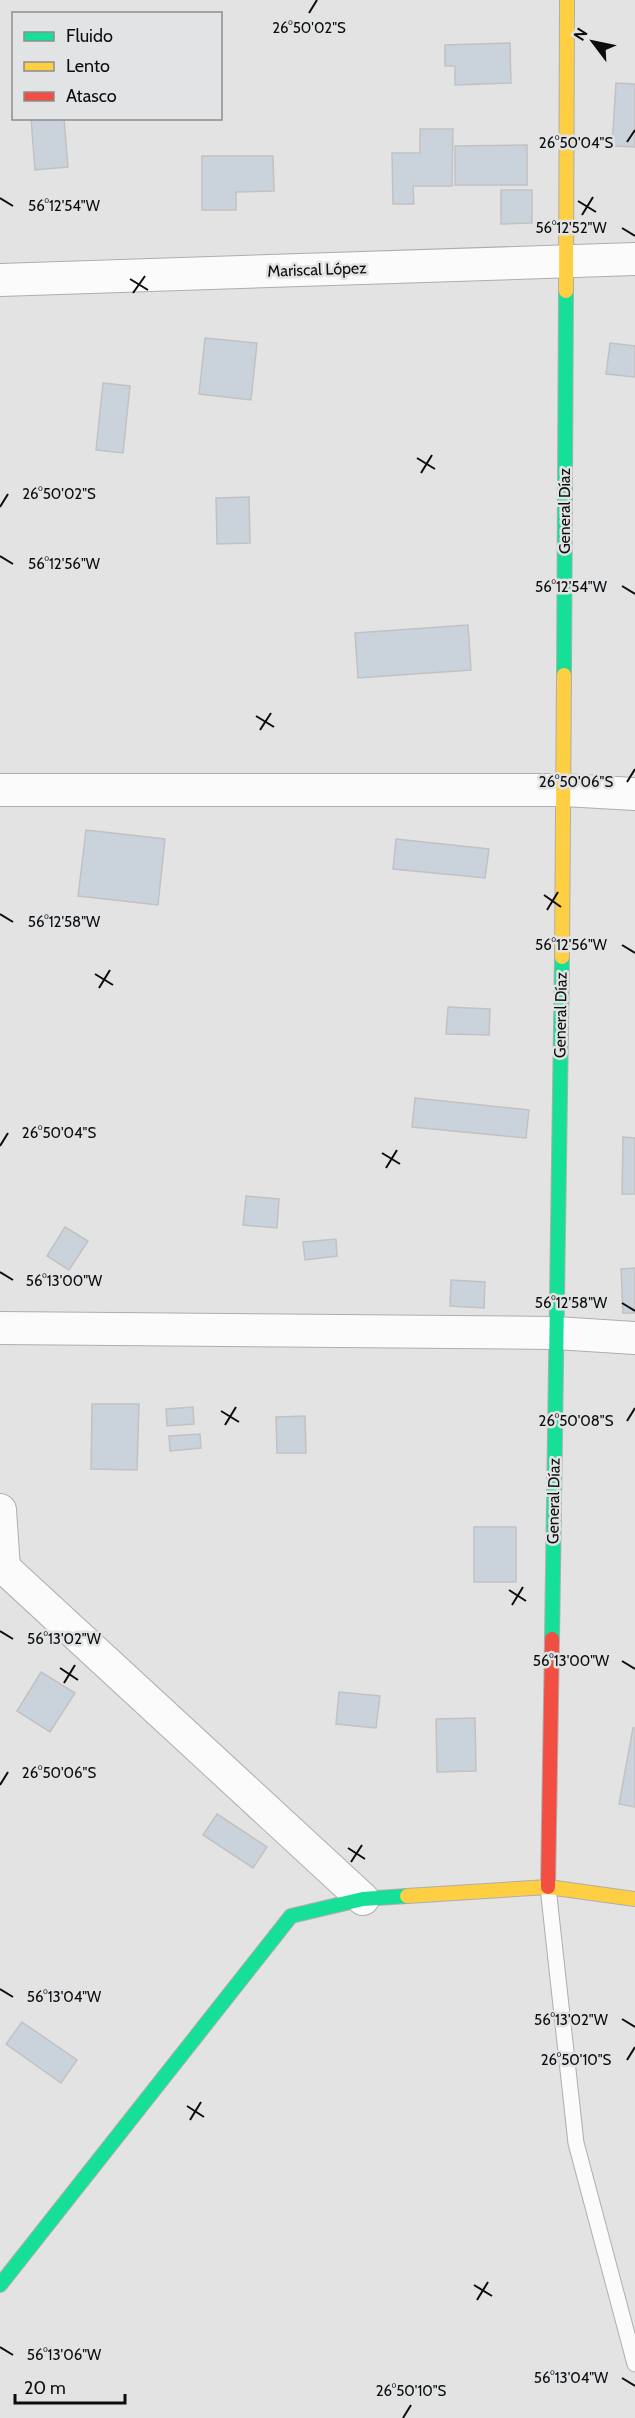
<svg xmlns="http://www.w3.org/2000/svg" width="635" height="2418" viewBox="0 0 635 2418" font-family="Cabin,sans-serif">
	<rect width="100%" height="100%" fill="#e3e3e3"/>
	<g fill="#cad2dc" stroke="#c2c2c2" stroke-width="1.5">
		<polygon points="510,43 511,83 455,85 455,66 445,66 445,45"/>
		<polygon points="616,83 635,84 635,147 612,146"/>
		<polygon points="31,118 64,118 68,167 35,170"/>
		<polygon points="420,129 453,129 452,186 413,186 414,204 393,204 392,153 420,153"/>
		<polygon points="527,145 527,185 455,185 455,146"/>
		<polygon points="202,156 273,156 274,191 236,192 236,210 202,210"/>
		<polygon points="501,190 532,190 532,223 501,224"/>
		<polygon points="205,338 257,343 251,400 199,394"/>
		<polygon points="610,343 635,346 635,377 606,374"/>
		<polygon points="103,383 130,386 123,453 96,450"/>
		<polygon points="249,497 250,543 217,544 216,498"/>
		<polygon points="468,625 471,670 358,678 355,633"/>
		<polygon points="86,830 165,839 158,905 78,896"/>
		<polygon points="396,839 489,849 485,878 393,869"/>
		<polygon points="448,1007 490,1009 489,1035 446,1034"/>
		<polygon points="415,1098 529,1110 526,1138 412,1127"/>
		<polygon points="623,1137 635,1138 635,1194 622,1194"/>
		<polygon points="246,1196 279,1199 277,1228 243,1225"/>
		<polygon points="65,1227 88,1241 69,1270 47,1256"/>
		<polygon points="336,1239 337,1256 305,1260 303,1242"/>
		<polygon points="635,1268 635,1313 623,1313 621,1269"/>
		<polygon points="451,1280 485,1282 484,1308 450,1306"/>
		<polygon points="92,1404 139,1404 137,1470 91,1469"/>
		<polygon points="193,1407 194,1424 167,1426 166,1409"/>
		<polygon points="305,1416 306,1453 277,1453 276,1417"/>
		<polygon points="200,1434 201,1448 170,1451 169,1436"/>
		<rect x="474" y="1527" width="42" height="55"/>
		<polygon points="41,1672 75,1693 50,1732 17,1711"/>
		<polygon points="339,1692 380,1696 376,1728 336,1724"/>
		<polygon points="475,1718 476,1771 437,1772 436,1719"/>
		<polygon points="633,1728 635,1728 635,1807 619,1804"/>
		<polygon points="217,1814 267,1847 253,1868 203,1835"/>
		<polygon points="22,2022 77,2060 61,2083 6,2044"/>
	</g>
	<g fill="none" stroke-linecap="round" stroke-linejoin="round">
		<defs>
			<polyline id="lane" points="548,1887 576,2143 635,2364"/>
			<g id="street">
				<polyline points="0,280 635,259"/>
				<polyline points="0,790 564,790 635,794"/>
				<polyline points="0,1328 556,1333 635,1338"/>
				<polyline points="0,1510 4,1568"/>
				<polyline points="0,1564 363,1899"/>
			</g>
			<g id="fast">
				<polyline points="564,675 566,291"/>
				<polyline points="552,1639 562,957"/>
				<polyline points="0,2285 291,1916 363,1899 407,1896"/>
			</g>
			<g id="slow">
				<polyline points="566,291 567,0"/>
				<polyline points="562,957 564,675"/>
				<polyline points="407,1896 548,1887 635,1899"/>
			</g>
			<polyline id="jam" points="548,1887 552,1639"/>
		</defs>
		<use href="#lane" stroke="#aeaeae" stroke-width="17"/>
		<use href="#street" stroke="#aeaeae" stroke-width="34"/>
		<use href="#fast" stroke="#aeaeae" stroke-width="16"/>
		<use href="#slow" stroke="#aeaeae" stroke-width="16"/>
		<use href="#jam" stroke="#aeaeae" stroke-width="16"/>
		<use href="#lane" stroke="#fbfbfb" stroke-width="15"/>
		<use href="#street" stroke="#fbfbfb" stroke-width="32"/>
		<use href="#fast" stroke="#16e098" stroke-width="14"/>
		<use href="#slow" stroke="#ffcf43" stroke-width="14"/>
		<use href="#jam" stroke="#f24e42" stroke-width="14"/>
	</g>
	<path fill="none" stroke="#0d0d0e" stroke-width="2" d="M309 13 317 0M627 142 635 130M0 198 13 206M578 201 596 212M582 215 593 197M622 228 635 236M130 279 148 290M133 293 145 276M417 458 435 469M421 473 432 455M0 507 8 494M0 556 13 564M622 586 635 594M256 716 274 727M260 730 271 713M627 782 635 769M544 895 561 907M547 910 558 892M0 914 13 922M622 945 635 953M95 974 113 985M99 988 110 970M0 1146 8 1133M382 1153 400 1164M386 1168 397 1150M0 1272 13 1280M622 1303 635 1311M221 1411 239 1422M627 1421 635 1408M225 1425 236 1407M509 1590 526 1601M512 1605 523 1587M0 1631 13 1639M622 1661 635 1669M60 1668 78 1680M64 1683 75 1665M0 1785 8 1772M348 1848 365 1859M351 1862 362 1845M0 1989 13 1997M622 2019 635 2027M627 2060 635 2047M187 2106 204 2117M190 2120 201 2102M474 2285 492 2296M477 2300 488 2282M0 2347 13 2355M622 2378 635 2386M403 2418 411 2405"/>
	<g text-anchor="middle" stroke-width="5" stroke-linejoin="round" paint-order="stroke">
		<g font-size="16" fill="#0d0d0e" stroke="#e2e3e4">
			<text transform="translate(317 269) rotate(-2)" y="6">Mariscal López</text>
			<text transform="translate(564 511) rotate(-90)" y="6">General Díaz</text>
			<text transform="translate(560 1015) rotate(-89)" y="6">General Díaz</text>
			<text transform="translate(553 1501) rotate(-89)" y="6">General Díaz</text>
		</g>
	</g>
	<g font-size="15" text-anchor="middle" fill="#0d0d0e" stroke="#e2e3e4" stroke-width="5" stroke-linejoin="round" paint-order="stroke">
		<text x="309" y="33">26°50'02"S</text>
		<text x="576" y="148">26°50'04"S</text>
		<text x="64" y="211">56°12'54"W</text>
		<text x="571" y="233">56°12'52"W</text>
		<text x="59" y="499">26°50'02"S</text>
		<text x="64" y="569">56°12'56"W</text>
		<text x="571" y="592">56°12'54"W</text>
		<text x="576" y="787">26°50'06"S</text>
		<text x="64" y="927">56°12'58"W</text>
		<text x="571" y="950">56°12'56"W</text>
		<text x="59" y="1138">26°50'04"S</text>
		<text x="64" y="1286">56°13'00"W</text>
		<text x="571" y="1308">56°12'58"W</text>
		<text x="576" y="1426">26°50'08"S</text>
		<text x="64" y="1644">56°13'02"W</text>
		<text x="571" y="1666">56°13'00"W</text>
		<text x="59" y="1778">26°50'06"S</text>
		<text x="64" y="2002">56°13'04"W</text>
		<text x="571" y="2025">56°13'02"W</text>
		<text x="576" y="2065">26°50'10"S</text>
		<text x="64" y="2360">56°13'06"W</text>
		<text x="571" y="2383">56°13'04"W</text>
		<text x="411" y="2396">26°50'10"S</text>
	</g>
	<rect x="12" y="12" width="210" height="108" fill="#e2e3e4" stroke="#8d8d8e" stroke-width="1.5"/>
	<rect x="24" y="32" width="30" height="9" fill="#16e098" stroke="#8d8d8e" stroke-width="1.5"/>
	<text x="66" y="42" font-size="18" fill="#0d0d0e">Fluido</text>
	<rect x="24" y="62" width="30" height="9" fill="#ffcf43" stroke="#8d8d8e" stroke-width="1.5"/>
	<text x="66" y="72" font-size="18" fill="#0d0d0e">Lento</text>
	<rect x="24" y="92" width="30" height="9" fill="#f24e42" stroke="#8d8d8e" stroke-width="1.5"/>
	<text x="66" y="102" font-size="18" fill="#0d0d0e">Atasco</text>
	<g transform="translate(593 42) rotate(302)" stroke="#e2e3e4" stroke-width="4.5" paint-order="stroke">
	<path d="M0-4.5L10 22L0 15L-10 22Z" fill="#0d0d0e"/>
	<text y="-9" font-size="16" font-weight="bold" text-anchor="middle" fill="#0d0d0e">N</text>
	</g>
	<path d="M15 2394v9h110v-9" fill="none" stroke="#0d0d0e" stroke-width="3"/>
	<text x="24" y="2394" font-size="18" fill="#0d0d0e" stroke="#e2e3e4" stroke-width="4.5" paint-order="stroke">20 m</text>
</svg>
